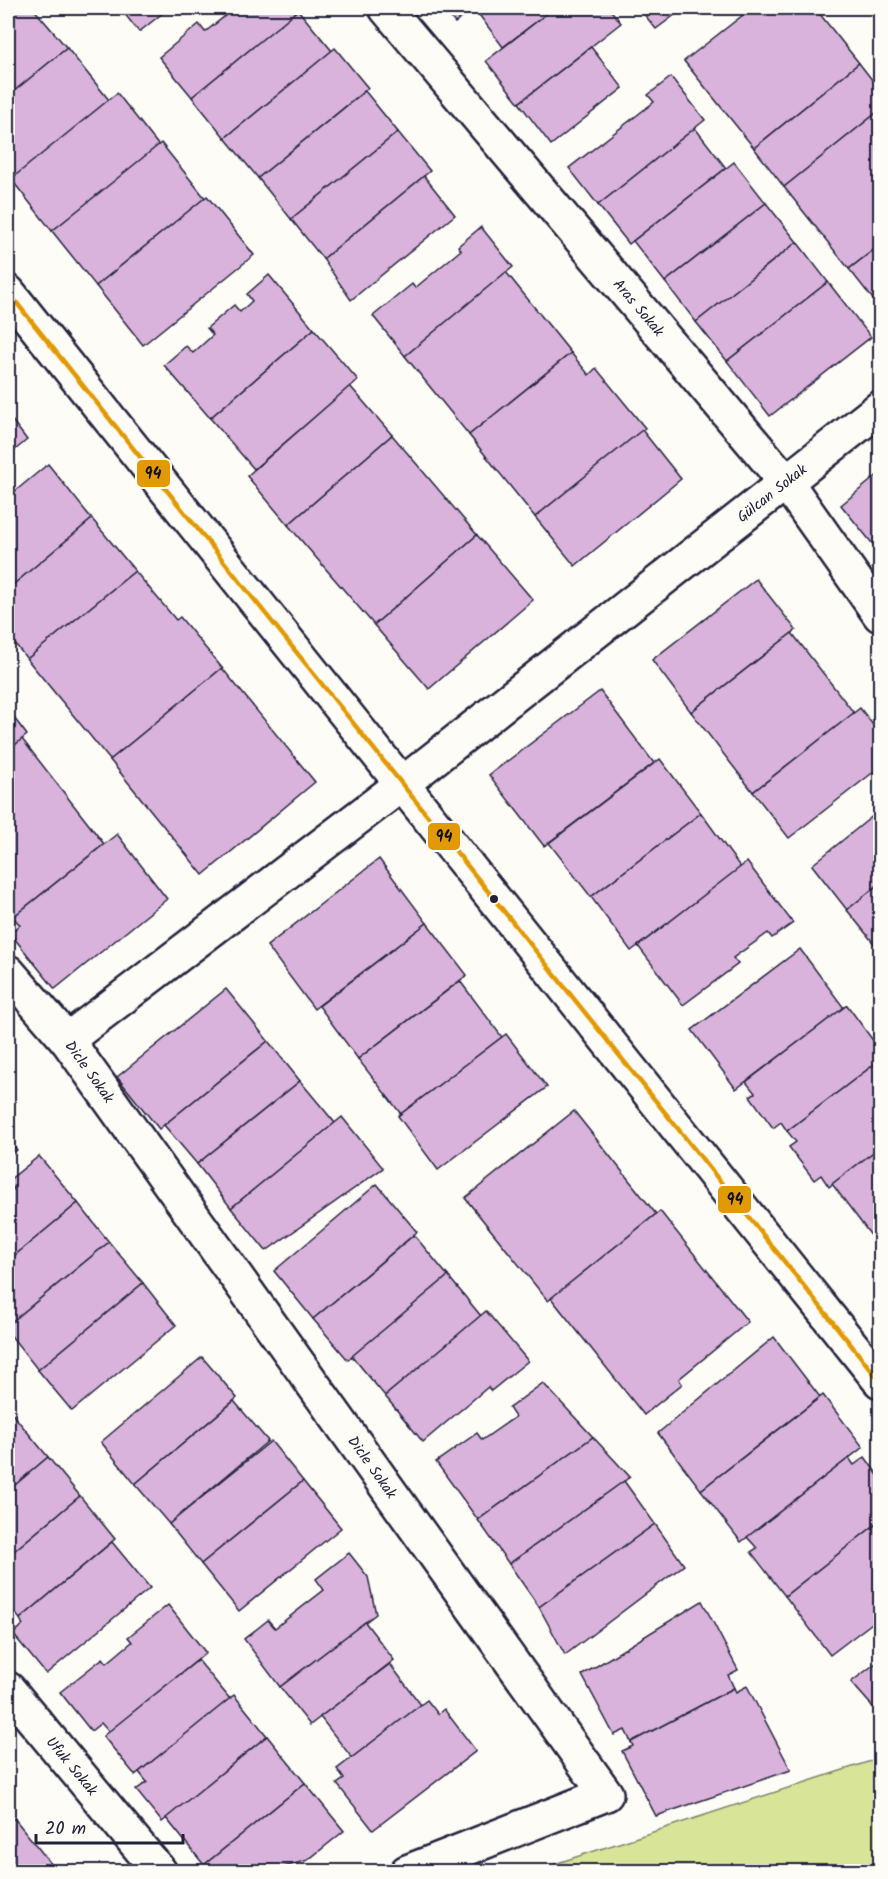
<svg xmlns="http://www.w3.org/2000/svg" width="888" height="1879" viewBox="0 0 888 1879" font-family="Kalam,sans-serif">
	<rect width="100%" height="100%" fill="#fdfcf7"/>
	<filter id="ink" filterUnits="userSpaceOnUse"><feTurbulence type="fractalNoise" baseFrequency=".0167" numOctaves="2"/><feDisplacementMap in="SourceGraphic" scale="12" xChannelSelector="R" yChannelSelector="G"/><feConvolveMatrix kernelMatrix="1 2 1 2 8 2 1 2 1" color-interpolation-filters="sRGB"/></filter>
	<g filter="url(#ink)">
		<polygon fill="#d8e497" stroke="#7d8369" stroke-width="1.5" points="880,1758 880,1871 533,1871"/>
		<g fill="#d9b3dc" stroke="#22223b" stroke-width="1.5">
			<polygon points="15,8 33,8 67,48 8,96 8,14"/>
			<polygon points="120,8 169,8 139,32"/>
			<polygon points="219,8 300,9 192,97 159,57 199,24 205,32 225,16"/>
			<polygon points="442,8 474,8 455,23"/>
			<polygon points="474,8 554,8 503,47"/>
			<polygon points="554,8 609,8 621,23 519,103 486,61"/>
			<polygon points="639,8 684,8 656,29"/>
			<polygon points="752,8 815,8 859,63 754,148 684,61"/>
			<polygon points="298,10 332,51 225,138 192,97"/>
			<polygon points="591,47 623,88 551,145 519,103"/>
			<polygon points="67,48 109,100 8,182 8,96"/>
			<polygon points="335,48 368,88 258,178 225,138"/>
			<polygon points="859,63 880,90 880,110 784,187 754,148"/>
			<polygon points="671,77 705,120 598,205 569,168 654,102 648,95"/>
			<polygon points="365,91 398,132 291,219 258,178"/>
			<polygon points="117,93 159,146 52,231 11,179"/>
			<polygon points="880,110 880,245 849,269 784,187"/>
			<polygon points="695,128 726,168 629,244 598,205"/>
			<polygon points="398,132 430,171 323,259 291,219"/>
			<polygon points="161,143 205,198 96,286 52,231"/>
			<polygon points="734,162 766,203 665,282 633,241"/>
			<polygon points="424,176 455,215 351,300 323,259"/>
			<polygon points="207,196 254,255 143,345 96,286"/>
			<polygon points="766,203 797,242 696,322 665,282"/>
			<polygon points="481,227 513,267 405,356 373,316 412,284 415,288 461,250 458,246"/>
			<polygon points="797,242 828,282 727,361 696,322"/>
			<polygon points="880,245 880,308 849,269"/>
			<polygon points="506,272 571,353 469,435 405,356"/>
			<polygon points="269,275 314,329 210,418 164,365 186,346 193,353 213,335 207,328 234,305 240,312 252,301 247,294"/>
			<polygon points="828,282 871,337 770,416 727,361"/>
			<polygon points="314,329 358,380 254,469 210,418"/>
			<polygon points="571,353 589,375 596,368 645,428 535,517 469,435"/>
			<polygon points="350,386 392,435 288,525 247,476"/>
			<polygon points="8,415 27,440 8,456"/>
			<polygon points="642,430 681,479 575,566 535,517"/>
			<polygon points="392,435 477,535 374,625 288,525"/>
			<polygon points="48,464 92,519 8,589 8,497"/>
			<polygon points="880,473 880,553 841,505"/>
			<polygon points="92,519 135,571 27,659 8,635 8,589"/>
			<polygon points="477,535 533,600 429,689 374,625"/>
			<polygon points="135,571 176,620 180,617 222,668 110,760 27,659"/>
			<polygon points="756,579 796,630 691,712 652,660"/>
			<polygon points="792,633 854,713 753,792 691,712"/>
			<polygon points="222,668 315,782 203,875 110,760"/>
			<polygon points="600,691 654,763 544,846 489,775"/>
			<polygon points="860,708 880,734 880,767 789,838 753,792"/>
			<polygon points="8,710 27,735 8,751"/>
			<polygon points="22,739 104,844 9,920 8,751"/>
			<polygon points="660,759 701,813 591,897 549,843"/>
			<polygon points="880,810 880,883 847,910 812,865"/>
			<polygon points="701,813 741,868 631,951 591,897"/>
			<polygon points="117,834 167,899 55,989 10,933 20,925 13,917"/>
			<polygon points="379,859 427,923 314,1009 267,946"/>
			<polygon points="747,862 793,923 772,938 768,933 733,958 738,964 683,1005 638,946"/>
			<polygon points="880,883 880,951 847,910"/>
			<polygon points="427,923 467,975 358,1059 319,1006"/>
			<polygon points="800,949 844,1008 736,1089 692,1030"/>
			<polygon points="460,981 502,1037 401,1114 358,1059"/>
			<polygon points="226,989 268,1041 159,1129 117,1077"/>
			<polygon points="847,1005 880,1050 880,1060 787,1131 781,1122 773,1128 750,1096 755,1093 746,1082"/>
			<polygon points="506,1034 547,1087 438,1170 398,1116"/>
			<polygon points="268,1041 300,1081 197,1164 164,1125"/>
			<polygon points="880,1060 880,1147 829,1187 821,1175 814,1180 789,1147 796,1142 787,1131"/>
			<polygon points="300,1081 335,1123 231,1208 197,1164"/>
			<polygon points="574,1111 656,1214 548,1301 465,1198"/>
			<polygon points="342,1117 383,1168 266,1251 231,1208"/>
			<polygon points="8,1138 17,1150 8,1158"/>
			<polygon points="880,1147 880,1245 879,1246 832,1184"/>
			<polygon points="39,1156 78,1203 8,1261 8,1194 14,1189 8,1181"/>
			<polygon points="377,1184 417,1232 313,1319 274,1271"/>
			<polygon points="78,1203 109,1242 8,1325 8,1261"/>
			<polygon points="660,1211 748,1322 679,1379 682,1384 644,1415 551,1298"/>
			<polygon points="414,1235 448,1276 348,1360 313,1319"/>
			<polygon points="109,1242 143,1283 38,1370 8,1332 8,1325"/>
			<polygon points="448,1276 481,1316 385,1396 352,1356"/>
			<polygon points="143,1283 176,1325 72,1411 38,1370"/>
			<polygon points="486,1311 528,1361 491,1391 488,1387 423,1442 385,1396"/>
			<polygon points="774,1337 820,1397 701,1490 658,1433"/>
			<polygon points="202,1357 237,1398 135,1484 101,1442"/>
			<polygon points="543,1383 593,1437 478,1520 436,1462 477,1433 482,1440 515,1417 509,1408"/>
			<polygon points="823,1395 863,1447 741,1542 701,1490"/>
			<polygon points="234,1401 268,1441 169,1524 135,1484"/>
			<polygon points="10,1411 48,1457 8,1491 8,1414"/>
			<polygon points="593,1437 630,1477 509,1564 478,1520"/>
			<polygon points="271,1441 303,1481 201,1564 169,1524"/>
			<polygon points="48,1457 80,1496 8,1556 8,1491"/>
			<polygon points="865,1457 880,1478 880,1521 785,1596 751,1552 757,1548 747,1537 849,1458 854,1465"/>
			<polygon points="303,1481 341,1528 239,1611 201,1564"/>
			<polygon points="624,1481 655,1524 539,1607 509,1564"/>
			<polygon points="80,1496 115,1539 20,1619 10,1607 8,1609 8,1556"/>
			<polygon points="880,1521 880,1617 830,1655 785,1596"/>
			<polygon points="655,1524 684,1565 565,1655 539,1607"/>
			<polygon points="112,1542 150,1588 46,1674 13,1634 23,1625 20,1619"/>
			<polygon points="349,1553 368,1577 376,1614 280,1687 244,1639 268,1620 275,1628 324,1590 316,1579"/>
			<polygon points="702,1601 738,1670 728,1675 734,1688 631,1742 625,1730 614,1735 582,1675"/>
			<polygon points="168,1605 206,1653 109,1732 101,1723 91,1731 60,1692 103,1658 107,1663 132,1642 128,1637"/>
			<polygon points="365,1622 394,1660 310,1725 280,1687"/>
			<polygon points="198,1660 230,1699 135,1775 103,1736"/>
			<polygon points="876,1663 880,1668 880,1715 851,1682"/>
			<polygon points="390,1664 421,1705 352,1758 320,1717"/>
			<polygon points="747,1686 791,1770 656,1816 622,1751 633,1746 631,1742 734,1688 736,1692"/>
			<polygon points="234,1695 267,1736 162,1822 136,1790 147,1782 139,1772"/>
			<polygon points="427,1700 438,1714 444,1709 476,1751 373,1830 337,1784 344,1779 337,1769"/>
			<polygon points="267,1736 305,1783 204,1865 166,1818"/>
			<polygon points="305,1783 344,1831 308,1860 267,1872 209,1872 204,1865"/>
			<polygon points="14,1818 56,1870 54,1872 8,1872 8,1824"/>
		</g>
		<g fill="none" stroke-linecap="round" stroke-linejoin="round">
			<defs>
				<g id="street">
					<path id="s1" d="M386 8 786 482 880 615"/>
					<polyline points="8,292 880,1381"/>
					<path id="s2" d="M8 972 67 1040 606 1794 407 1872"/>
					<path id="s3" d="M67 1040 402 784 880 408"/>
					<path id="s4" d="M8 1689 160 1872"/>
				</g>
			</defs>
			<use href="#street" stroke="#22223b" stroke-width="38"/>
			<use href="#street" stroke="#fdfcf7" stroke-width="33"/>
			<defs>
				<polyline id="bus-1" points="8,292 880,1381"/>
			</defs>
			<use href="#bus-1" stroke="#fdfcf7" stroke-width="9"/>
			<use href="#bus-1" stroke="#e29906" stroke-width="4.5"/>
		</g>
	</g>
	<circle fill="#22223b" stroke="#fdfcf7" stroke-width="2" cx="494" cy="899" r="5"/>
	<g text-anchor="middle" stroke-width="4.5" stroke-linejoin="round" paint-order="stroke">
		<g font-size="15" fill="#22223b" stroke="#fdfcf7">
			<text dy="5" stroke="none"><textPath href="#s1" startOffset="392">Aras Sokak</textPath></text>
			<text dy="5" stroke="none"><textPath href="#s3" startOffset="892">Gülcan Sokak</textPath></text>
			<text dy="5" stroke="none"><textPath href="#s2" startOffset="129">Dicle Sokak</textPath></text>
			<text dy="5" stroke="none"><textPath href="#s2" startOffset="615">Dicle Sokak</textPath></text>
			<text dy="5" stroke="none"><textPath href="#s4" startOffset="100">Ufuk Sokak</textPath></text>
		</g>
	</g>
	<g stroke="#fdfcf7" stroke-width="2">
		<rect x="136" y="459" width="35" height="29" rx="6" fill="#e29906"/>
		<rect x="427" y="822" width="34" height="29" rx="6" fill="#e29906"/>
		<rect x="717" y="1185" width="35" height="29" rx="6" fill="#e29906"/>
	</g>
	<g font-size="16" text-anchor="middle" font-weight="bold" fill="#111">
		<text x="153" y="479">94</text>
		<text x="444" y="842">94</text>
		<text x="735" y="1205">94</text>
	</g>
	<rect width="888" height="1879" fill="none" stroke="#fdfcf7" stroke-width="30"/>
	<rect x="15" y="15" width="858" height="1849" fill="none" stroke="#22223b" stroke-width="2" filter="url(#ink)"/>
	<path d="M36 1834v9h147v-9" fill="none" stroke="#22223b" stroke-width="3"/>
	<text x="45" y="1834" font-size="18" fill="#22223b" stroke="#fdfcf7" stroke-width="4.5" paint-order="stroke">20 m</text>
</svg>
